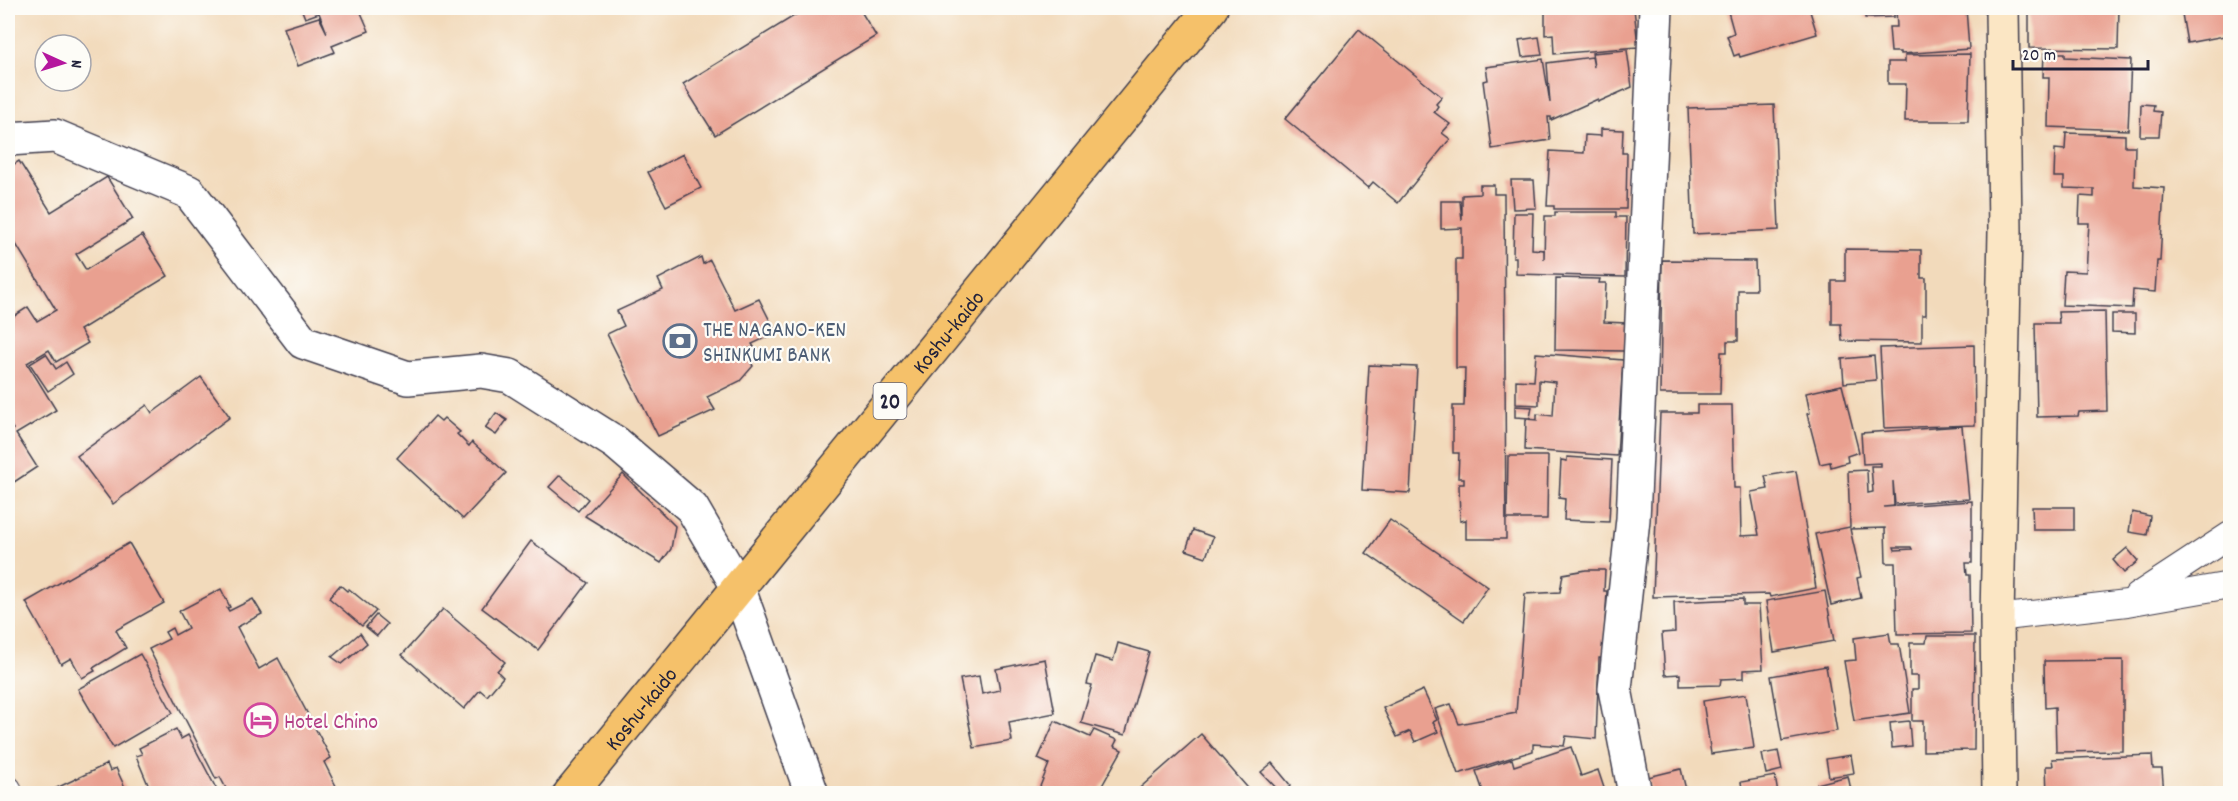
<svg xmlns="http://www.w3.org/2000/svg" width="2238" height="801" viewBox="0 0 2238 801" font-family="Dekko,sans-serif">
	<rect width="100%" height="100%" fill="#fdfcf7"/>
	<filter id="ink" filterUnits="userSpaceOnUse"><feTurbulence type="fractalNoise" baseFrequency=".0167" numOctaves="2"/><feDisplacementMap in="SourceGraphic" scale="12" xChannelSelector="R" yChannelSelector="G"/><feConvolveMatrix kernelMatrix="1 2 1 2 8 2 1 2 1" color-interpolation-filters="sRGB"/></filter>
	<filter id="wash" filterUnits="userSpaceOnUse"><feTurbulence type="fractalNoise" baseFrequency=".008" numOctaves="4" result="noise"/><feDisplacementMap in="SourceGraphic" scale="24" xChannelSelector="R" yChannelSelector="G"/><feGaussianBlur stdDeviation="1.35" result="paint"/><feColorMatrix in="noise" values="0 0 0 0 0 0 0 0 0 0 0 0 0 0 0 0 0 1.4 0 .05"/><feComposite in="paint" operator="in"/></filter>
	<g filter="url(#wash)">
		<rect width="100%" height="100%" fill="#f2dabb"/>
		<g id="blocks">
			<g fill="#e9a090" fill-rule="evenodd">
				<polygon points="301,8 359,8 369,31 332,46 335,52 298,66 284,28 319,17 327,33 319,13 305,18"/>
				<polygon points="807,8 859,8 876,36 715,135 683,84"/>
				<polygon points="1545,8 1634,8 1638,47 1554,54 1553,34 1545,35"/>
				<polygon points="1727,8 1809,8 1817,34 1740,57 1739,54 1734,56 1727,36 1734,33"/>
				<polygon points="1865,8 1894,8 1894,17 1865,18"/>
				<polygon points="1896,8 1966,8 1969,49 1901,54 1901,52 1891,52 1889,27 1897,27"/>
				<polygon points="2029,8 2119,8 2118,49 2029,48"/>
				<polygon points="2181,8 2230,8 2230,35 2187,43"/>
				<polygon points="1359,29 1442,97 1436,104 1438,106 1434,112 1450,124 1442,133 1450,139 1398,203 1373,182 1368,188 1285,119"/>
				<polygon points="1539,37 1542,55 1522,57 1519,40"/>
				<polygon points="1627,50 1632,87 1598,102 1598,99 1551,120 1551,117 1548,117 1550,140 1492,149 1483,81 1488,80 1486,67 1543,59 1550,103 1547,63 1592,57 1594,67 1592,53"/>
				<polygon points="2044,53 2065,53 2065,57 2131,60 2128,130 2048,127 2049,77 2043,77"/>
				<polygon points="1970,54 1968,121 1905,121 1906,84 1888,84 1888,62 1905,62 1905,55"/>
				<polygon points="2141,104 2154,105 2153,111 2161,112 2159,136 2140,136"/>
				<polygon points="1774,105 1779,230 1693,234 1688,108"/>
				<polygon points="1601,129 1623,130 1622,153 1627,153 1626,209 1554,209 1554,206 1547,206 1550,151 1584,153 1585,135 1601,136"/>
				<polygon points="2066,133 2125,135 2125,146 2135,146 2134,186 2164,188 2160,261 2157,261 2155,292 2133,290 2132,308 2062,305 2064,271 2086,272 2089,223 2079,223 2080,196 2094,197 2094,189 2064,188 2064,177 2054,177 2055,149 2065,150"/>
				<polygon points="683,154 701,188 666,206 648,172"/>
				<polygon points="19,161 51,212 107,177 133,219 76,254 86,270 142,235 168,276 80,330 88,343 56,362 49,350 27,363 56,410 16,434 37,467 8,486 8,433 13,429 8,421 8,320 28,307 37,321 56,310 8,231 8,168"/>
				<polygon points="1511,180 1534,180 1536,208 1513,209"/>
				<polygon points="1480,185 1494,185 1494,194 1504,194 1506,539 1466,539 1466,520 1460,521 1459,484 1464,484 1464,478 1458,478 1459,453 1453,453 1453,406 1464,406 1465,368 1456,368 1456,259 1462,259 1462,228 1441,229 1441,201 1460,201 1462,220 1462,195 1480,194"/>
				<polygon points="1555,212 1616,212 1616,217 1626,217 1625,277 1516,274 1516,257 1513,257 1514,213 1533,213 1532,249 1544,250 1544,260 1545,216 1555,216"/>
				<polygon points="1845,249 1921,250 1921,278 1926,278 1926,315 1922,315 1922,342 1842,341 1841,324 1832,324 1832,281 1845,281"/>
				<polygon points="701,257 703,264 710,260 735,310 759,299 776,333 752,344 754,347 744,351 753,366 740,381 707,397 715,410 658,436 607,334 624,326 617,311 663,290 658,279"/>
				<polygon points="1662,260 1755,261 1756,290 1738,290 1738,341 1727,341 1727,352 1721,352 1720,394 1660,394"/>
				<polygon points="1556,278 1600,279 1599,283 1606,283 1604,322 1626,323 1625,351 1555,350"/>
				<polygon points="2105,311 2107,411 2079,412 2078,416 2037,417 2035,323 2059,323 2058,312"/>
				<polygon points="2112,314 2135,314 2135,333 2112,332"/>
				<polygon points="1974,345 1975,425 1884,428 1880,348"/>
				<polygon points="1536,353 1623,360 1617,456 1525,450 1526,419 1537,420 1537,414 1553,416 1555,382 1539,380 1539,405 1516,404 1516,380 1534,381"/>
				<polygon points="46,354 56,369 66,362 73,374 48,391 30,364"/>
				<polygon points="1874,356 1876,380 1844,383 1842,359"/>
				<polygon points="1369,365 1417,367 1410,493 1362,490"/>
				<polygon points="201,377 230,417 113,504 77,456 147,405 152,413"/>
				<polygon points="1842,385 1859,452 1847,456 1848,462 1831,467 1830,462 1820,464 1807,414 1810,413 1806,393"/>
				<polygon points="1697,405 1732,405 1734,488 1740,488 1741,536 1759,535 1751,492 1768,489 1765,476 1796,471 1816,588 1770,597 1769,594 1653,597 1660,413 1697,413"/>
				<polygon points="1515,406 1532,407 1530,418 1515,417"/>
				<polygon points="496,413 507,420 496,435 485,428"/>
				<polygon points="435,416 441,421 444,418 460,432 457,434 469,446 472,442 506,473 463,519 397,458"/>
				<path d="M1962 426 1969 499 1895 504 1893 481 1894 506 1884 507 1972 501V563H1966L1967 575H1970L1971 633 1897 634 1895 563H1886L1885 528 1850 529 1861 577 1857 578 1861 598 1831 605 1815 534 1850 527 1848 471 1867 470 1868 493 1873 492 1871 466H1881V463L1863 464 1861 433ZM1894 547H1911L1912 549 1895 550Z"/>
				<polygon points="1508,456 1548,456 1547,519 1507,519"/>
				<polygon points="1567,457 1612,460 1609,522 1564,520 1565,499 1559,498 1561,460 1567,461"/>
				<polygon points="623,474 675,526 671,549 661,563 585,516"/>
				<polygon points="560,475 588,499 578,511 549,487"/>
				<polygon points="2032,507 2074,507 2074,530 2033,530"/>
				<polygon points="2132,512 2150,516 2147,535 2129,532"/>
				<polygon points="1390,520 1488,587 1464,621 1366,553"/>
				<polygon points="1193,530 1213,537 1206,557 1186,550"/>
				<polygon points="531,541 588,583 538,650 482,608"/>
				<polygon points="129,543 164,603 116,630 126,648 93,668 95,671 82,678 71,658 61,664 26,602"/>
				<polygon points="2127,548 2138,561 2124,573 2113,560"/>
				<polygon points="1586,570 1605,570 1604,591 1607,591 1603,658 1599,658 1596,739 1566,736 1564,746 1533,744 1533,751 1458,774 1435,709 1451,704 1459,724 1516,713 1525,594 1560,592 1563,574"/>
				<polygon points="340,585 347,591 349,589 376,611 362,626 329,598"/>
				<polygon points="221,589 230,607 227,608 229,611 253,599 262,614 237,627 259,669 278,658 331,758 324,762 340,794 229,794 220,777 216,779 149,649 169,639 165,632 172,628 175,635 188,628 179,611"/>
				<polygon points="1825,591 1834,641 1774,652 1766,601"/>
				<polygon points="1743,599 1743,605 1759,605 1763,669 1744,670 1744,678 1721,679 1720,685 1680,686 1680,674 1665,675 1662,633 1675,632 1674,602"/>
				<polygon points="443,609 505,662 497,671 503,677 487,696 480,690 464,709 402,655"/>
				<polygon points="376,615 387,624 377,636 366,627"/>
				<polygon points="360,633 367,643 342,664 332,657"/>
				<polygon points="1889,633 1891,644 1899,644 1910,713 1854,721 1844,661 1856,660 1854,638"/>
				<polygon points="1927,636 1975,636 1974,750 1923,751 1923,721 1912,721 1912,689 1918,689 1918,676 1910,676 1910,643 1926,643"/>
				<polygon points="1118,643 1149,652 1125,735 1081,723 1092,685 1087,684 1095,656 1113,661"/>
				<polygon points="140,654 173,713 113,748 78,689"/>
				<polygon points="1045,659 1055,713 1009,722 1012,741 974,748 960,679 979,676 982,694 1000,690 996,669"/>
				<polygon points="2123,660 2123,751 2056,752 2055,707 2045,708 2044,661"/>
				<polygon points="1826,666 1837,731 1782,741 1771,676"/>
				<polygon points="1423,690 1437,720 1433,722 1438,732 1415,742 1410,731 1397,737 1383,708"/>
				<polygon points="1746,694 1754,748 1711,754 1703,701"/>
				<polygon points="1055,721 1090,737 1094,730 1117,740 1114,746 1122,750 1099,791 1094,788 1091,794 1037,794 1049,764 1038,759"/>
				<polygon points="1909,721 1911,746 1892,748 1890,723"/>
				<polygon points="176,729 181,739 188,735 219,794 152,794 136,756 142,754 139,748"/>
				<polygon points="1201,734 1253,794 1133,794"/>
				<polygon points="1571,747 1581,776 1598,770 1606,794 1484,794 1476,771 1512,759 1514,766"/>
				<polygon points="1778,751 1782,770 1766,774 1762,754"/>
				<polygon points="1851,755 1854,773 1829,777 1826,759"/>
				<polygon points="2152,755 2153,769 2162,769 2164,794 2047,794 2046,766 2053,766 2052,759"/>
				<polygon points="1272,763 1291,786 1282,794 1261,772"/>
				<polygon points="107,764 110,771 116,768 128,794 44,794"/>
				<polygon points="1681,769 1687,794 1651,794 1648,777"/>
				<polygon points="1775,776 1778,794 1743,794 1741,782"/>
				<polygon points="1848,776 1851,790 1837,794 1819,794 1817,784"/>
			</g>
		</g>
	</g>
	<g filter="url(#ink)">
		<use href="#blocks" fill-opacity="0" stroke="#413e4e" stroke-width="1.5"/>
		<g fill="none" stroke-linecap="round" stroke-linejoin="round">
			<defs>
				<g id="lane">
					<polyline points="2137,596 2230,535"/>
					<polyline points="1997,618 2127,603 2230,585"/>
					<polyline points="8,789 9,794"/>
				</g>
				<g id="street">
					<polyline points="8,139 55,136 189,192 303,342 408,378 481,371 510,376 616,443 692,508 738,587 812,794"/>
					<polyline points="1635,794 1615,689 1633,519 1656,8"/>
				</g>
				<polyline id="secondary" points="1999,794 1997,618 2005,231 2002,8"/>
				<g id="highway">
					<path id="s1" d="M570 794 1211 8"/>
				</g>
			</defs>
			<use href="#lane" stroke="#413e4e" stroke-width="28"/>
			<use href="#street" stroke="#413e4e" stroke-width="36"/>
			<use href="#secondary" stroke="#413e4e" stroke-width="36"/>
			<use href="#highway" stroke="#413e4e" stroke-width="36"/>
			<use href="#lane" stroke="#fff" stroke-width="26"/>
			<use href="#street" stroke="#fff" stroke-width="33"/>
			<use href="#secondary" stroke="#fbe6c4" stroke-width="33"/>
			<use href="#highway" stroke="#f5c16b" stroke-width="33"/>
		</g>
	</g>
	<defs>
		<symbol id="bank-ring" viewBox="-11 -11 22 22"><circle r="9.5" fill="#fdfcf7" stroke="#5c6f8a" stroke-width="1.5"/><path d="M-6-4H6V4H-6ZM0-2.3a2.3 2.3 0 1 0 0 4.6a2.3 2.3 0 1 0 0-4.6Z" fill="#5c6f8a"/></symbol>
		<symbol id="hotel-ring" viewBox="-11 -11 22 22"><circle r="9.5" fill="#fdfcf7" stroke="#d1479c" stroke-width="1.5"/><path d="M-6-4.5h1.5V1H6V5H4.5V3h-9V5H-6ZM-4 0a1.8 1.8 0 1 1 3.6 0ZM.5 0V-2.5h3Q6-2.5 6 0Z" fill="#d1479c"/></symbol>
	</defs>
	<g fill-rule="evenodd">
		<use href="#bank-ring" x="661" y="322" width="38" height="38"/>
		<use href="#hotel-ring" x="242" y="701" width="38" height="38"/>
	</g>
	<g text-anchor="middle" stroke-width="4.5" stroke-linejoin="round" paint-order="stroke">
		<rect fill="#fdfcf7" stroke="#646373" stroke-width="1.5" x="873.5" y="383" width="33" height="36" rx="4.5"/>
		<g font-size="21" font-weight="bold" fill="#22223b">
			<text x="890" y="408">20</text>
		</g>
		<g font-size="22" fill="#4e5e75" stroke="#fdfcf7" text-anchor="start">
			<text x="703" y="336">THE NAGANO-KEN<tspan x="703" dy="25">SHINKUMI BANK</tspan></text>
		</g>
		<g font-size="22" fill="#22223b" stroke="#fdfcf7">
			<text dy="8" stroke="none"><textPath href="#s1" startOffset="597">Koshu-kaido</textPath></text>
			<text dy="8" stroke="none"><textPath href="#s1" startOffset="111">Koshu-kaido</textPath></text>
		</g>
		<g font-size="22" fill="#b23c85" stroke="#fdfcf7" text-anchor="start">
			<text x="284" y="728">Hotel Chino</text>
		</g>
	</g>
	<rect width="2238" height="801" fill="none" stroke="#fdfcf7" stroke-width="30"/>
	<g transform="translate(63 63) rotate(94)"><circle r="28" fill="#fdfcf7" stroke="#a5a5ac" stroke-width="1.5"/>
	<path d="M0-4.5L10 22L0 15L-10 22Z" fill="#b5179e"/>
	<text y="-9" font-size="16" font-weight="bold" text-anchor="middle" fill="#22223b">N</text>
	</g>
	<path d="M2013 60v9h135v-9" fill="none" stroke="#22223b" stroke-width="3"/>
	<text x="2022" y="60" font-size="18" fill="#22223b" stroke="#fdfcf7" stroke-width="4.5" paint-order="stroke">20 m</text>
</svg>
